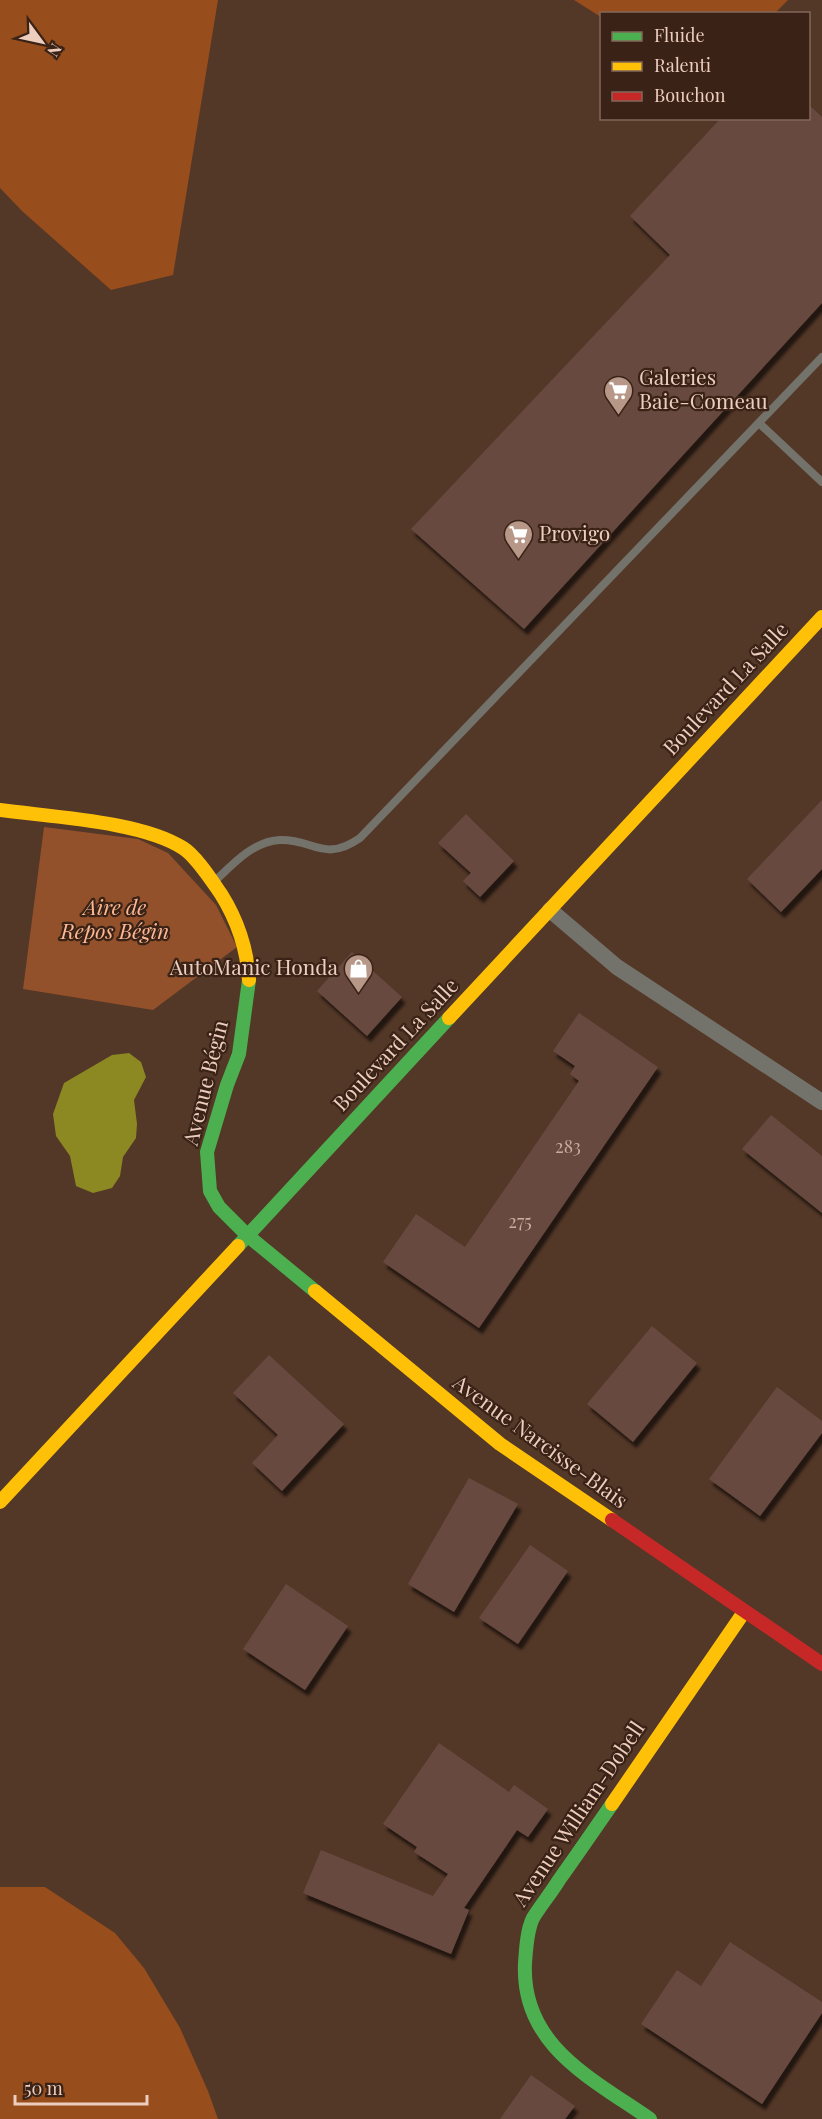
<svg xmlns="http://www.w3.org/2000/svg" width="822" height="2119" viewBox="0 0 822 2119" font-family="'Playfair Display',serif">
	<defs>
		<filter id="shadow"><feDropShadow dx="3.5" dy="6" stdDeviation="1.5" flood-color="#0009"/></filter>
	</defs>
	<rect width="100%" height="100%" fill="#533727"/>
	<polygon fill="#92512a" points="44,827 138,839 168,853 216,905 237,947 153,1010 23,989"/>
	<g fill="#974d1c">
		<polygon points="0,0 218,0 173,275 111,290 22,211 0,188"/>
		<polygon points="574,0 788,0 775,13 602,14 601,17"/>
		<polygon points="0,1887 45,1887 115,1933 144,1968 180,2028 208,2091 218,2119 0,2119"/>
	</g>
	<polygon fill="#8c8923" points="129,1053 141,1062 146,1077 134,1100 137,1124 136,1138 123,1157 120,1176 112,1188 93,1193 76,1186 70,1156 56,1136 53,1114 64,1083 112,1055"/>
	<g fill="#684a41" filter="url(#shadow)">
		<polygon points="808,104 822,117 822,303 524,629 411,529 670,255 630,216 721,118 808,118"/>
		<polygon points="822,800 822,869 781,912 747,879"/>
		<polygon points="466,814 514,861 480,897 463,881 471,873 438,843"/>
		<polygon points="352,952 402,997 367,1036 317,991"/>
		<polygon points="579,1013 658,1067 479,1328 383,1262 416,1214 465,1247 579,1081 570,1074 575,1066 553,1051"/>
		<polygon points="771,1115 822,1156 822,1213 742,1149"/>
		<polygon points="652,1326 697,1363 633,1442 587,1404"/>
		<polygon points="269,1355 344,1424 282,1491 252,1463 278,1435 233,1393"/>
		<polygon points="777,1387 822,1421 822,1433 760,1516 709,1479"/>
		<polygon points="469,1478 518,1504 454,1612 408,1584"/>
		<polygon points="530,1545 568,1571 518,1644 479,1618"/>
		<polygon points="286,1584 348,1626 305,1690 243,1649"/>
		<polygon points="439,1743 509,1792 514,1785 548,1809 528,1837 517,1830 464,1908 469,1910 451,1954 303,1893 321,1850 433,1896 448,1874 414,1852 417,1847 383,1824"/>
		<polygon points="730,1942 822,2002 822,2013 762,2104 641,2024 677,1970 701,1986"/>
		<polygon points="531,2075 575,2106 565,2119 500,2119"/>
	</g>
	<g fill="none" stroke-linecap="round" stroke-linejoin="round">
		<g stroke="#73736c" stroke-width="8">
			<polyline points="759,423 822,482"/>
			<path d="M214 882C232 865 253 841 280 840 314 839 324 863 360 838L822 357"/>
		</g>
		<polyline stroke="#73736c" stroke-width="16" points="550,910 617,967 822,1102"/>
		<g stroke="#4caf50" stroke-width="14">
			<polyline points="249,980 239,1054 227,1085 207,1152 210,1191 219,1207 247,1235 315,1291"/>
			<polyline points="238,1246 449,1018"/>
			<path d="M612 1804C594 1830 577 1855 559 1880 551 1893 541 1905 533 1918 527 1930 526 1949 525 1963 521 2045 591 2078 650 2119"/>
		</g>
		<g stroke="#ffc107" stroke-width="14">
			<path d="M0 810C51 817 141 821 183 848 196 856 212 881 221 894 238 921 247 948 249 980"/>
			<polyline points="449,1018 822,617"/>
			<polyline points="315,1291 500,1444 612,1520"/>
			<polyline points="0,1502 238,1246"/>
			<polyline points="612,1804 744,1612"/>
		</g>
		<polyline stroke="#c62828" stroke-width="14" points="612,1520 822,1664"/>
	</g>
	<defs>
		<symbol id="supermarket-pin" viewBox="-11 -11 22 30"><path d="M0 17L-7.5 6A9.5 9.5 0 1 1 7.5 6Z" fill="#b79888" stroke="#3a2316"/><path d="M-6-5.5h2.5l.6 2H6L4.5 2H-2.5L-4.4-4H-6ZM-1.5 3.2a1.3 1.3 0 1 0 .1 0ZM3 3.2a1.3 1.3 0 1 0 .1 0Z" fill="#fff"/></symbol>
		<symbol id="shop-pin" viewBox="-11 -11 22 30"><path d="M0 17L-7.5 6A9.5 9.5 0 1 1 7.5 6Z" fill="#b79888" stroke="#3a2316"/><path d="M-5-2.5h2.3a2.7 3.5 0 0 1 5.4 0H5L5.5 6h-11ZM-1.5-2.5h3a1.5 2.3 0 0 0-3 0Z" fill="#fff"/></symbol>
	</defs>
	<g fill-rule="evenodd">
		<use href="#supermarket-pin" x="602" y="374" width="33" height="45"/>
		<use href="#supermarket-pin" x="502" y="518" width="33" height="45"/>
		<use href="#shop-pin" x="342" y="952" width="33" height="45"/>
	</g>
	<g text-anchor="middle" stroke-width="4.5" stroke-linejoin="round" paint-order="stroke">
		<g font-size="18" fill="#ccac9e">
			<text x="568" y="1153">283</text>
			<text x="520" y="1228">275</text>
		</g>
		<g font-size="21" fill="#edcdbd" stroke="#3a2316" text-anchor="start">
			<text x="639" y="385">Galeries<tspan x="639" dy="24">Baie-Comeau</tspan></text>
			<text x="539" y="541">Provigo</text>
			<text x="338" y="975" text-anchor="end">AutoManic Honda</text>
		</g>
		<g font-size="21" fill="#edcdbd" stroke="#3a2316">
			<text transform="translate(726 689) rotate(-47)" y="7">Boulevard La Salle</text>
			<text transform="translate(396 1045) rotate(-47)" y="7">Boulevard La Salle</text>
			<text transform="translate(206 1083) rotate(-76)" y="7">Avenue Bégin</text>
			<text transform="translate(540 1442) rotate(36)" y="7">Avenue Narcisse-Blais</text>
			<text transform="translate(579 1814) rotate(-56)" y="7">Avenue William-Dobell</text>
		</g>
		<g font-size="21" font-style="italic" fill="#fdb894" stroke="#3a2316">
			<text x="115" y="915">Aire de<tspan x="115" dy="24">Repos Bégin</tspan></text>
		</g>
	</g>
	<rect x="600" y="12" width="210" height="108" fill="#3a2316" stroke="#826759" stroke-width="1.5"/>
	<rect x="612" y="32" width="30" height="9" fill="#4caf50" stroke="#826759" stroke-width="1.5"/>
	<text x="654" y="42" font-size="18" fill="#edcdbd">Fluide</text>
	<rect x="612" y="62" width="30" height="9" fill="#ffc107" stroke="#826759" stroke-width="1.5"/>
	<text x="654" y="72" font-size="18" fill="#edcdbd">Ralenti</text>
	<rect x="612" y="92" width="30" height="9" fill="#c62828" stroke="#826759" stroke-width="1.5"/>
	<text x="654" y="102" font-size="18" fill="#edcdbd">Bouchon</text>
	<g transform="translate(42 42) rotate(123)" stroke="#3a2316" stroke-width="4.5" paint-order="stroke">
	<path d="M0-4.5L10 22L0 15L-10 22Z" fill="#edcdbd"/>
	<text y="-9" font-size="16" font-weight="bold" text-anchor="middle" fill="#edcdbd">N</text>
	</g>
	<path d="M15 2095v9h132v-9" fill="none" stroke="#edcdbd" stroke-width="3"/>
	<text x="24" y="2095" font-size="18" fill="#edcdbd" stroke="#3a2316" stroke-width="4.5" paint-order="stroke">50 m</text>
</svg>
